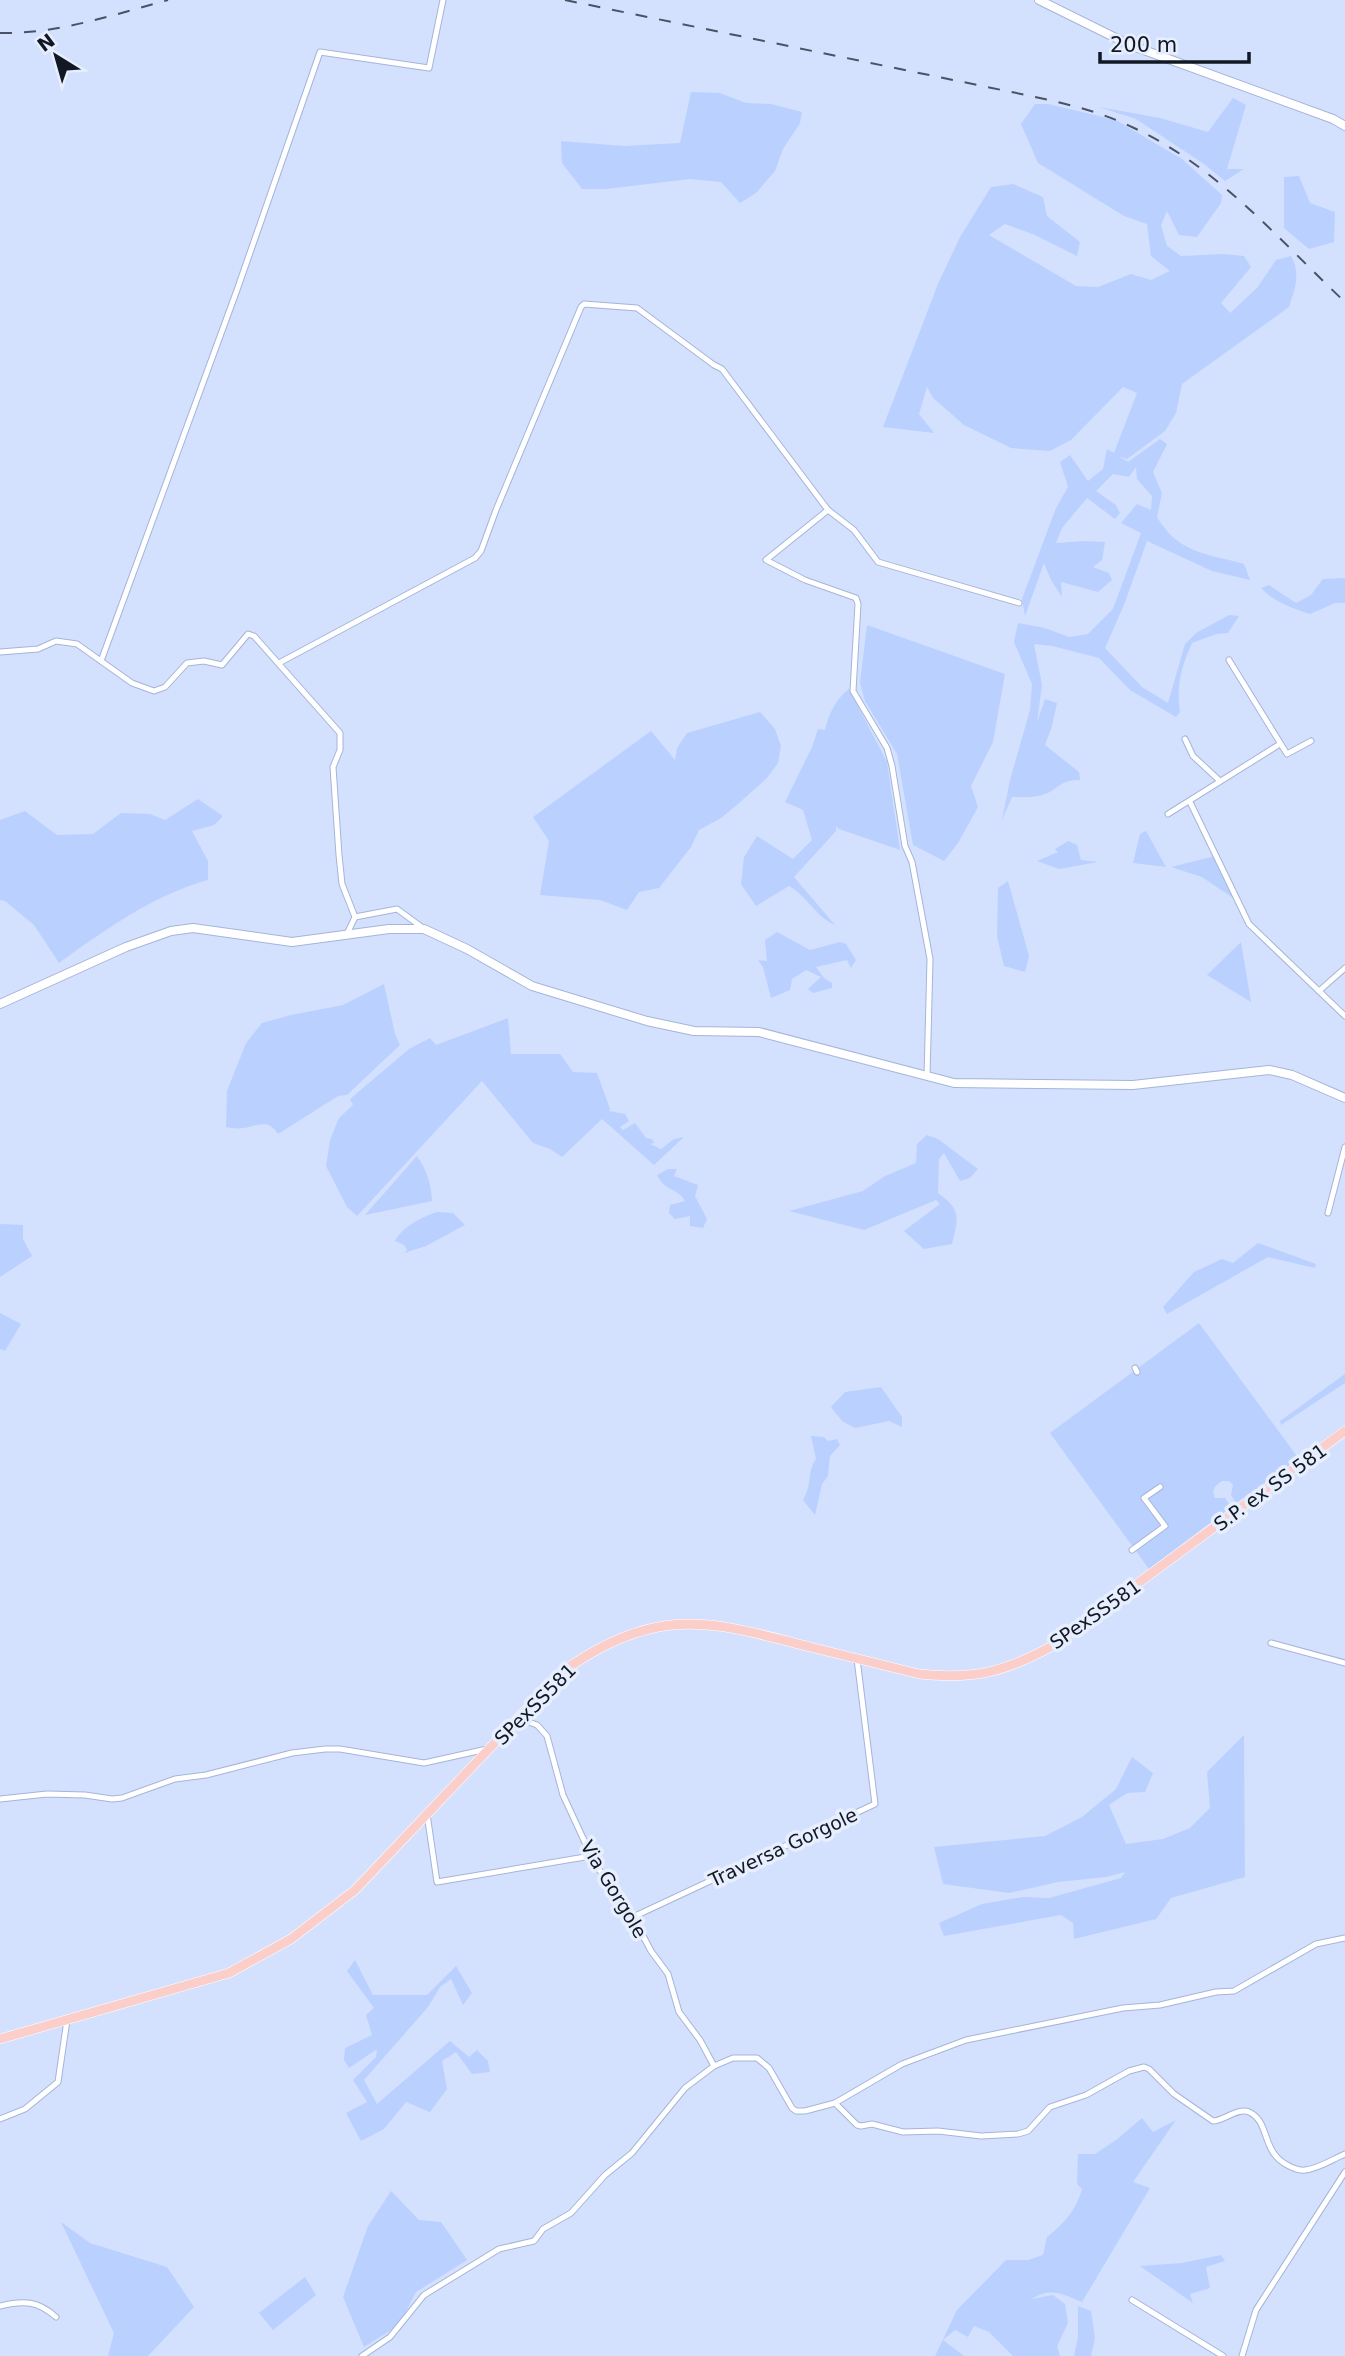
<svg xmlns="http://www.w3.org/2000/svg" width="1345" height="2356" viewBox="0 0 1345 2356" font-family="'DejaVu Sans',sans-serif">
	<rect width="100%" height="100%" fill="#d3e1fe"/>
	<g fill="#bad0ff">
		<polygon points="691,92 720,93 746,103 771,104 802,112 800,123 783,149 775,171 756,193 740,203 721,182 690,179 606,189 582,189 562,163 561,141 624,146 680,143"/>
		<polygon points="1233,98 1246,105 1227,169 1244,169 1225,181 1204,164 1136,119 1099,107 1160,118 1208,132"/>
		<path d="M1035 104H1048L1116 120 1182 159 1222 195 1221 203 1197 237 1179 235 1167 211 1161 225 1167 246 1181 256 1223 254 1244 256 1251 267 1221 303 1230 313 1257 288 1276 260 1291 256C1301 273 1295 289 1289 307L1182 384 1176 413 1165 431 1127 459 1118 456 1128 462 1160 439 1167 444 1153 472 1162 493 1157 517C1179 554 1206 553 1244 564L1250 580 1212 571 1147 541 1124 605 1105 648 1142 687 1168 703 1185 644 1196 633 1229 615 1239 616 1228 633 1216 634 1192 643C1181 668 1176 685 1180 712L1176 717 1130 690 1099 658 1052 646 1034 644 1042 685 1037 722 1045 699 1057 703 1052 726 1045 745 1079 772 1080 780C1057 780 1060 790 1042 795 1032 798 1022 797 1012 797L1002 820 1010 780 1030 710 1032 684 1014 642 1018 623 1045 628 1069 637 1088 634 1113 609 1141 533 1121 523 1137 504 1151 510 1152 496 1137 479 1136 467 1129 477 1113 474 1096 491 1116 505 1120 513 1115 519 1087 498 1062 528 1056 543 1084 541 1105 542 1102 560 1093 567 1109 573 1112 580 1098 592 1061 582 1062 597 1051 580 1044 563 1025 616 1022 599 1056 508 1068 487 1060 462 1070 455 1088 481 1103 469 1107 449 1114 453 1137 393 1123 387 1071 440 1050 451 1011 448 964 425 933 398 927 387 919 414 934 433 883 427 938 284 960 237 991 187 1013 184 1043 197 1047 216 1080 242 1077 256 1035 235 1005 224 989 235 1076 286 1098 287 1131 274 1151 280 1170 271 1151 256 1147 224 1124 216 1038 163 1021 124Z"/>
		<polygon points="1299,176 1310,203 1335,212 1334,242 1309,249 1284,228 1284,177"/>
		<path d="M1345 578V603H1335L1310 614C1292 608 1274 602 1261 588L1269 585 1296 603 1311 595 1323 579Z"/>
		<polygon points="867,625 1005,674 993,742 971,786 978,807 958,843 944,861 913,845 897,754 865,701 860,683"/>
		<path d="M849 689 887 762 900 850 839 829 836 826V831L794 877 835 925C816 917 807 896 789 886L756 906 741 884 744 857 757 836 793 859 812 840 803 810 785 802 812 747 818 729 825 730C828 715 837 697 849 689Z"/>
		<polygon points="760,712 775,729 781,746 778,763 767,778 738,804 721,818 699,830 691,847 659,888 639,892 627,910 600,900 540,895 549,841 533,817 651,731 675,760 677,748 687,733"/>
		<path d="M198 799 223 816 214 825 192 831 208 861V880C153 895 105 930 59 963L34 925 5 901 0 900V820L25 811 57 835 93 834 121 813 150 814 165 820Z"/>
		<polygon points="1146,831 1166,867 1133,863 1140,834"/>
		<polygon points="1068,841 1077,845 1081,860 1098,862 1059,869 1037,861 1058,852 1055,849"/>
		<polygon points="1215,856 1239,902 1202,877 1171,867"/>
		<polygon points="1008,881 1029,956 1025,972 1004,966 997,936 998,888"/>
		<polygon points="777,932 810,950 840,942 846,944 856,960 851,968 847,960 816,967 824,978 832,983 832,988 813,993 808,989 821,977 806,970 792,979 790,990 771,998 763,967 758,960 767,961 765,940"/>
		<polygon points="1241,942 1251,1002 1207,975"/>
		<path d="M384 984 395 1034 400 1045 347 1095 338 1096 278 1134C268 1118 258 1126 243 1128 237 1129 231 1128 226 1127L227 1091 246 1043 262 1023 291 1015 343 1005Z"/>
		<polygon points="508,1018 511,1054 560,1054 573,1072 597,1073 610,1109 609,1111 625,1114 629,1121 620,1127 623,1130 635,1123 646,1138 652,1139 654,1143 650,1144 661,1149 674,1139 684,1137 654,1165 602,1119 562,1157 550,1149 533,1143 482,1081 357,1216 347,1207 326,1166 330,1140 339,1118 353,1105 350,1099 409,1049 430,1038 436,1045"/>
		<path d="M927 1135 938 1139 978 1169 970 1178 960 1181 944 1153 939 1159 938 1193C961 1209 959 1218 952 1244L924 1249 904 1231 940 1204 936 1200 864 1230 789 1211 863 1191 885 1176 916 1163 917 1144Z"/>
		<path d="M417 1156C427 1171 431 1183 432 1201L365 1215Z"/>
		<path d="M668 1169H677L674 1176 698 1185 695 1196 707 1219 703 1228 690 1226V1216L675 1219 669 1213 670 1205 685 1201C676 1186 666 1193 657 1175Z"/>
		<path d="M437 1212 453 1213 465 1225 426 1246 404 1253 407 1250 404 1245 395 1241C402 1227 422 1217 437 1212Z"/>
		<polygon points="0,1224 23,1225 23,1239 32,1256 0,1277"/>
		<polygon points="1258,1243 1316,1264 1315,1268 1268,1257 1167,1314 1163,1307 1194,1272 1222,1259 1233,1263"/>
		<polygon points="0,1313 21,1324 5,1351 0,1349"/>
		<path d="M1199 1323 1299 1459 1236 1503 1231 1495 1233 1485 1229 1481H1222C1215 1486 1211 1489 1215 1498H1225L1231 1507 1149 1569 1050 1433Z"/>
		<polygon points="1345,1374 1345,1383 1281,1425 1280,1421"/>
		<polygon points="881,1387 902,1417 902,1427 889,1421 855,1428 842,1421 831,1407 845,1392"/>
		<path d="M811 1436 824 1437 828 1441 837 1439 840 1445 830 1456 828 1476 822 1484 815 1515 803 1500C813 1483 806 1474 816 1459Z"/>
		<polygon points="1244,1735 1245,1877 1171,1898 1156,1919 1074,1939 1073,1923 1061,1915 944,1936 939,1923 982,1904 1023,1897 1049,1898 1121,1878 1125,1872 1106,1877 1058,1882 1009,1893 943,1884 934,1847 1045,1836 1082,1817 1116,1789 1132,1757 1153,1773 1145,1792 1127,1793 1109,1805 1126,1844 1163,1839 1190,1828 1210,1808 1207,1772"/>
		<polygon points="355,1960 373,1995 427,1995 456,1966 472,1993 463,2005 451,1979 440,1987 428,2007 364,2080 377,2104 450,2041 469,2057 477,2050 488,2061 490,2072 472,2074 456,2052 442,2061 447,2089 430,2112 406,2102 384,2129 361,2141 346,2113 367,2102 353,2080 376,2057 377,2049 349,2068 344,2060 345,2048 372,2035 366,2015 374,2008 347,1971"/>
		<path d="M1142 2118 1153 2132 1176 2120 1133 2182 1150 2188 1082 2302C1063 2294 1050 2287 1032 2299L1053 2295 1065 2304 1068 2323 1057 2346 1060 2356H1013L989 2332 974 2326 968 2337 955 2330 943 2340 964 2356H935L957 2310 1006 2260H1028L1043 2255 1047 2237C1063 2225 1077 2209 1082 2189L1077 2184 1078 2154H1095L1116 2140Z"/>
		<polygon points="391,2191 419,2220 441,2222 467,2260 416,2292 399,2325 364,2347 343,2297 368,2226"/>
		<polygon points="61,2222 90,2243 167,2267 194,2307 148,2356 108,2356 114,2333"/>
		<polygon points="1221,2255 1225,2261 1206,2267 1210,2288 1190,2294 1193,2303 1140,2266 1182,2263"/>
		<polygon points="305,2277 316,2295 273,2330 259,2313"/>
		<polygon points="1078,2306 1091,2311 1095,2338 1091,2356 1074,2356 1078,2337"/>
	</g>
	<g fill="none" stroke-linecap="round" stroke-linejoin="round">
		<defs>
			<g id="street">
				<polyline points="828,510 854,530 878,562 1019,603"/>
				<polyline points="0,652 38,649 56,641 77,644 132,683 154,691 165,687 187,663 204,661 222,665 248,634 254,636 340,733 340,750 333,767 339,855 342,884 355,917 397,909 423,928"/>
				<polyline points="1229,660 1287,754 1311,741"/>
				<polyline points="101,661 237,290 320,52 429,68 443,0"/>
				<polyline points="279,663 475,558 481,551 496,510 581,307 584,304 637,308 714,365 722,369 828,510 766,560 805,580 856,598 858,604 853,691 887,748 892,766 905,846 912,862 930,959 927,1077"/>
				<polyline points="1185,739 1193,756 1220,781"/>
				<polyline points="1190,802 1249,924 1345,1016"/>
				<polyline points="1168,814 1280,744"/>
				<polyline points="346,936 355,917"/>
				<polyline points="1319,991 1345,968"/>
				<polyline points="1328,1213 1345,1147"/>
				<polyline points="1135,1368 1137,1372"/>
				<polyline points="1132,1550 1165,1526 1144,1498 1160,1487"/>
				<polyline points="1271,1643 1345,1663"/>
				<polyline points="518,1718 537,1725 547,1736 563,1795 595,1864 633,1917 651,1951 668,1974 679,2012 700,2040 714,2066"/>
				<polyline points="0,1799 47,1794 85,1795 112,1799 122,1798 175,1779 206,1775 292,1753 325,1749 340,1749 424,1763 487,1749"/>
				<polyline points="427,1814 437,1882 591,1856"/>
				<polyline points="633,1917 875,1804 857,1659"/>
				<path d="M835 2103 857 2125 861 2126 872 2124 903 2132 938 2131 981 2136 1018 2134 1028 2131 1050 2107 1086 2095 1129 2071 1144 2067 1149 2069 1174 2094 1213 2121C1223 2121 1239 2107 1249 2112 1271 2122 1260 2152 1289 2166 1294 2168 1299 2171 1305 2170 1318 2169 1333 2159 1345 2154"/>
				<polyline points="0,2119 25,2109 58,2082 67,2020"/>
				<polyline points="1132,2300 1223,2356"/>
				<path d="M0 2306C24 2300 38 2301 56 2317"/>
				<polyline points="362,2356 390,2337 424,2295 499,2249 534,2241 543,2229 571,2213 605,2175 632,2153 685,2088 714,2066 733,2058 757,2058 769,2068 792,2108 796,2111 805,2111 835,2103 902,2064 966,2040 1123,2008 1160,2005 1216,1992 1234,1991 1316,1944 1345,1938"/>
				<polyline points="1242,2356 1256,2310 1345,2172"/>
			</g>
			<g id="secondary">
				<polyline points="1039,0 1130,45 1333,119 1345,126"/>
				<polyline points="0,1004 126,947 171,931 193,928 292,942 389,929 424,929 467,949 532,986 647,1021 694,1031 759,1032 954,1083 1133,1085 1269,1070 1292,1075 1345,1098"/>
			</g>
			<path id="primary" d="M0 2039 229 1973 291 1939 355 1890 562 1672C591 1651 622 1634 658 1627 708 1617 762 1635 810 1647 846 1656 883 1665 919 1674 975 1680 1005 1672 1054 1645L1345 1431"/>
		</defs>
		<use href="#street" stroke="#a5b5d8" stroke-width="7"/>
		<use href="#secondary" stroke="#a5b5d8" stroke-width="10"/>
		<use href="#primary" stroke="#fff" stroke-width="10"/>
		<use href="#street" stroke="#fff" stroke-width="5"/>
		<use href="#secondary" stroke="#fff" stroke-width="8"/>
		<use href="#primary" stroke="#fbceca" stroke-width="9"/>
		<g stroke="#4a5263" stroke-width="2" stroke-dasharray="12 12" stroke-linecap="butt">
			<path d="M565 0 1026 95C1063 103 1100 111 1134 128 1218 167 1279 240 1345 302"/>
			<path d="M0 33C58 34 112 15 168 0"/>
		</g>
	</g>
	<g text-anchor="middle" stroke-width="7" stroke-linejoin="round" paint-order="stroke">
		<g font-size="19" fill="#111723" stroke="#e7eefd">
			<text transform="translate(1270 1487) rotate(-36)" y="7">S.P. ex SS 581</text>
			<text transform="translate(1095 1614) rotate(-35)" y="7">SPexSS581</text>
			<text transform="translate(535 1704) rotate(-45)" y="7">SPexSS581</text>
			<text transform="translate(783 1847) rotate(-25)" y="7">Traversa Gorgole</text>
			<text transform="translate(614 1889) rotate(59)" y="7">Via Gorgole</text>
		</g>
	</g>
	<g transform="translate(56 56) rotate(323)" stroke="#e7eefd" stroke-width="5" paint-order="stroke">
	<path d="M0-5L12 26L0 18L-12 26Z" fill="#111723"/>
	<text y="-10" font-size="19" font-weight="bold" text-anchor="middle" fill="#111723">N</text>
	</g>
	<path d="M1100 52v10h149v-10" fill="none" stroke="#111723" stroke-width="3.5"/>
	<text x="1110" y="52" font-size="21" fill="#111723" stroke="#e7eefd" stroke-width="5" paint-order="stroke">200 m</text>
</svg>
